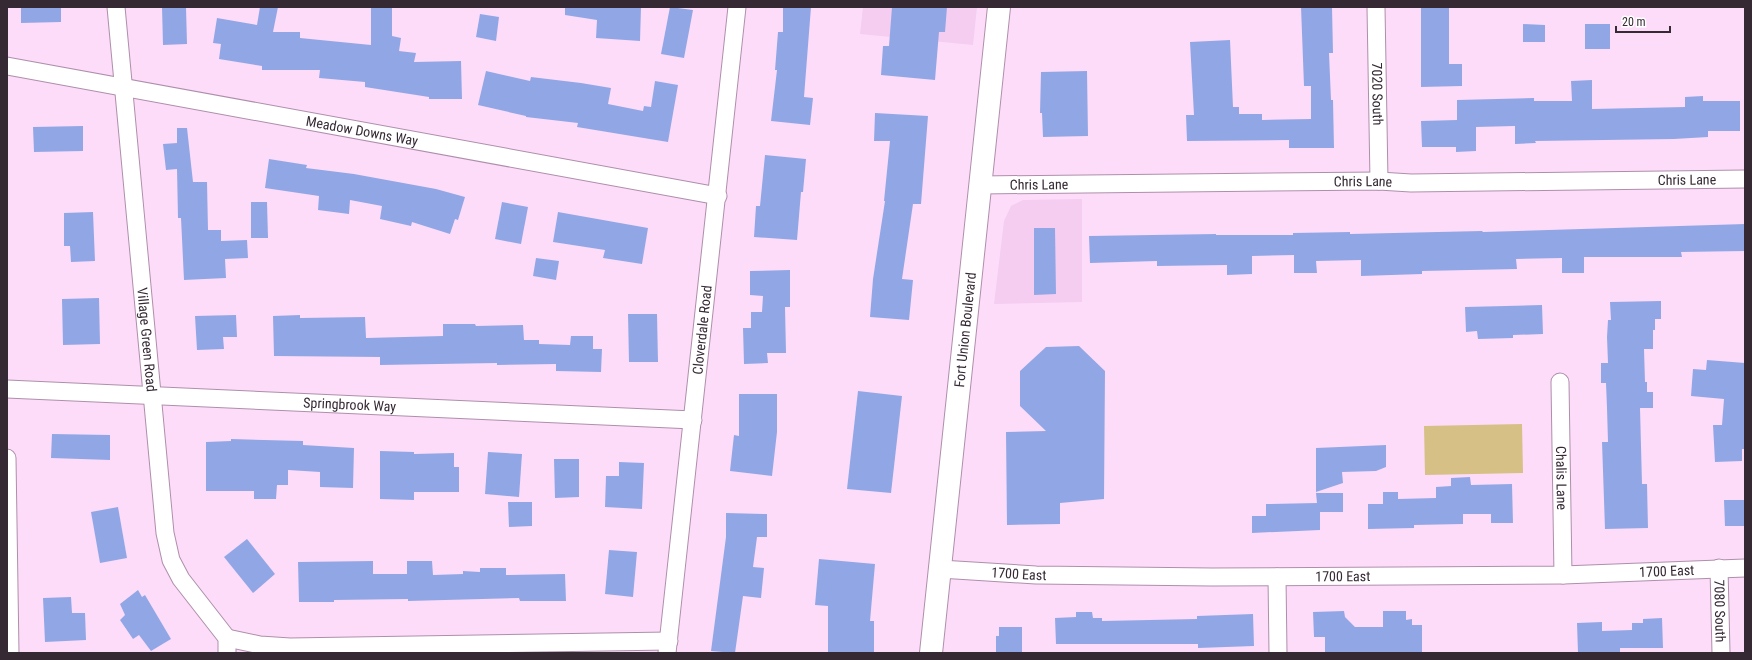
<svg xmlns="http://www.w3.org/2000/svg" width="1752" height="660" viewBox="0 0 1752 660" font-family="'Roboto Condensed',sans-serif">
	<rect width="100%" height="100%" fill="#fddcfa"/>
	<g fill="#f4cdf1">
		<polygon points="863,7 977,7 973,45 860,34"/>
		<polygon points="1082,199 1082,302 994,304 1004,221 1011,206 1023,200"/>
	</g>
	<polygon fill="#d7c085" points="1522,424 1523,473 1425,475 1424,426"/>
	<g fill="#91a7e5">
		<polygon points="21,7 61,7 61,22 21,23"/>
		<polygon points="162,7 186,7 187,44 163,45"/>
		<polygon points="260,7 278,7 273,32 300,32 300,38 371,45 371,7 392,7 392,36 401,38 399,51 416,53 414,62 461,61 462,99 429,99 429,97 365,87 365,82 319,78 320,70 262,70 262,66 219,59 221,44 213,43 217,18 257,25"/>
		<polygon points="565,7 641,7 640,41 596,38 597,20 565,15"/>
		<polygon points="670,7 693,10 684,58 661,54"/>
		<polygon points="783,7 811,7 804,97 813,98 810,125 771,121 777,70 775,70 778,32 783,32"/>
		<polygon points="892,7 947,7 945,32 939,32 935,80 881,75 883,46 889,46"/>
		<polygon points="1301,7 1332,7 1333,53 1329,53 1331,100 1333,100 1334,148 1289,148 1289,140 1187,141 1186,115 1194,115 1190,42 1230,40 1233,107 1239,107 1239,114 1262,114 1262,120 1311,119 1311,86 1304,86"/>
		<polygon points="1421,7 1449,7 1449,64 1462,64 1462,86 1421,87"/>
		<polygon points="480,14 499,17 496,41 476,37"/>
		<polygon points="1523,24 1545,25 1545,42 1523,42"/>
		<rect x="1585" y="24" width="25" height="25"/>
		<polygon points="486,71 530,81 531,77 581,83 611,88 608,104 643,111 644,106 651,107 655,81 678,85 668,142 577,127 578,123 526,117 526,116 478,105"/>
		<polygon points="1087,71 1088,136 1043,137 1042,113 1040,113 1041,72"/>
		<polygon points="1592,80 1592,109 1685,107 1685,97 1703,96 1703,101 1740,101 1740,131 1708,131 1708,137 1674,139 1535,141 1536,143 1515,144 1515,126 1476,127 1476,151 1456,152 1456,147 1422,147 1421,121 1457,120 1457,100 1534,98 1534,101 1572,101 1571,81"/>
		<polygon points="875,113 928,116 921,204 913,204 902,279 913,280 909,320 870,317 873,279 885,201 884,201 890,141 874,141"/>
		<polygon points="83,126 83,151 34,152 33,127"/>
		<polygon points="177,128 187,128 193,182 207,182 208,230 221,230 221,241 247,240 248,258 225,259 226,278 184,280 181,218 178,218 177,169 166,170 163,144 177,143"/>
		<polygon points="765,155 806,159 803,192 801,192 797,240 754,237 756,206 760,206"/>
		<polygon points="269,159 307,165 306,168 354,174 436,189 465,197 458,220 455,219 450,234 412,222 411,226 380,219 382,206 350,200 349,214 318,210 319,196 265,188"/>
		<polygon points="251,202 267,202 268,238 251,238"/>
		<polygon points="502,202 528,207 521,244 495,239"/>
		<polygon points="93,212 95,261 71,262 70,246 64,246 64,213"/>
		<polygon points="558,212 648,228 642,264 603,258 605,250 553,242"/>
		<polygon points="1745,224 1745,251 1681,252 1682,257 1584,257 1584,273 1562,273 1562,258 1516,259 1517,269 1422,271 1422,274 1361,276 1361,260 1316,261 1317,273 1294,273 1294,255 1252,256 1252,274 1227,275 1227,265 1157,266 1157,261 1090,263 1089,236 1216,234 1216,235 1293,235 1293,233 1350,232 1350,234 1482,231 1483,232"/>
		<polygon points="1034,228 1055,228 1056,294 1034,295"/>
		<polygon points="536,258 559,261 556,280 533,276"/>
		<polygon points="790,270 790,307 785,307 786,353 767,353 768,363 744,364 743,328 751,328 751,312 762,312 763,296 750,295 750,271"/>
		<polygon points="99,298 100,344 63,345 62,299"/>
		<polygon points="1661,301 1661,319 1655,319 1655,330 1653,330 1653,349 1644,349 1645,382 1647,382 1647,392 1653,392 1653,408 1640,408 1642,484 1647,484 1648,528 1605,529 1602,442 1608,442 1607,408 1606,383 1601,383 1601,363 1608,363 1607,337 1608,320 1611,320 1610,302"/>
		<polygon points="1542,305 1543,334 1513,335 1513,338 1478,339 1477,331 1466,332 1465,307"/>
		<polygon points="628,314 657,314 658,362 629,362"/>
		<polygon points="236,315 237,337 223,337 224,349 197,350 195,316"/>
		<polygon points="300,315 300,318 365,317 366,338 443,336 443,324 475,324 476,326 523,325 524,340 539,340 539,344 570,345 571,336 593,336 593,349 602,349 601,372 556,371 556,364 497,365 497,363 380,365 380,357 274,356 273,316"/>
		<polygon points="1079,346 1105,371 1104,499 1060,503 1060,524 1007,525 1006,432 1046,431 1020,406 1020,371 1046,347"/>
		<polygon points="1707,360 1745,363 1745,449 1742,449 1742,461 1715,462 1713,425 1722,425 1724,399 1691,396 1693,369 1706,370"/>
		<polygon points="858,391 902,396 891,493 847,489"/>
		<polygon points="739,394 777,394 777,432 772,476 730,471 734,435 739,436"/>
		<polygon points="52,434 110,435 110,460 51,458"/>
		<polygon points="231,439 303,441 303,445 354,448 353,488 320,487 320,472 288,470 288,485 277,485 276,499 254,499 254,491 206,491 206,442 231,441"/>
		<polygon points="1386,445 1386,467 1376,471 1342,472 1343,483 1316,492 1316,448"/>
		<polygon points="380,451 414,452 414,454 454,453 454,467 459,467 459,492 414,492 414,500 380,499"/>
		<polygon points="488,452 522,454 519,497 485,494"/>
		<polygon points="554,459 579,459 579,497 555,498"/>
		<polygon points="619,462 644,463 642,509 605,507 606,476 619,476"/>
		<polygon points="1470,477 1471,485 1512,484 1513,523 1491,523 1491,514 1463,514 1463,524 1414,525 1414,528 1368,529 1368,504 1383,504 1383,492 1398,492 1398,499 1436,498 1436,487 1451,486 1451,478"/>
		<polygon points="1316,493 1343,493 1343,512 1320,512 1320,530 1252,533 1252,516 1266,516 1266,504 1317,503"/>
		<polygon points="1724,500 1745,500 1745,526 1725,526"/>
		<polygon points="508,502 532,502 532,526 509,527"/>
		<polygon points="118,507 127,558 100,563 91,512"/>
		<polygon points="726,513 767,514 767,537 757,537 753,567 764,568 761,598 743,596 735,653 711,651 726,537"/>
		<polygon points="247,539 275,574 253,593 224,557"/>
		<polygon points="609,550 637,552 633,597 605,594"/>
		<polygon points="819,559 875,564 870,621 874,621 874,653 828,653 828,606 815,605"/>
		<polygon points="373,561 373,574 407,574 407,561 432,561 433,575 463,574 463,571 480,572 480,568 506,568 506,575 565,574 566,601 520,601 519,598 408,601 408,599 334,600 334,602 299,602 298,562"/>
		<polygon points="138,590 142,597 145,595 171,639 151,651 139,635 133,639 120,620 125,615 120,604"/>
		<polygon points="71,597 72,613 85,613 86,640 45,642 43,598"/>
		<polygon points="1344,611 1345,617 1355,627 1383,627 1383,611 1406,611 1406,620 1412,619 1412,625 1422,625 1422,653 1325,653 1325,637 1314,637 1313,612"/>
		<polygon points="1076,612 1092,612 1093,618 1102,618 1102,621 1197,619 1197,616 1253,614 1254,646 1198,648 1198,644 1056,644 1055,618 1076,617"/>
		<polygon points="1662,618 1663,648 1620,648 1620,652 1578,653 1577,623 1602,622 1602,631 1632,630 1632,623 1643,623 1643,619"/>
		<polygon points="999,627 1022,627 1022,653 996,653 996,636 999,636"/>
	</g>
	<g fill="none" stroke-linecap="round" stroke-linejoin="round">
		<defs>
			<g id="minor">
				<path id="s1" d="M116 7 165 533 171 560 181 579 227 638V653"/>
				<path id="s2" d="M1376 7 1379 181"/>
				<path id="s3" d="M7 66 718 196"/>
				<path id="s4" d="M980 185 1379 181 1411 183 1745 179"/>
				<path id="s5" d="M1560 382 1563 575"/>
				<path id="s6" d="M7 389 693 420"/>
				<polyline points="7,458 10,653"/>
				<path id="s7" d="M1719 568 1721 653"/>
				<path id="s8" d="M940 569 1036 575 1212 577 1563 575 1745 568"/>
				<polyline points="1277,577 1278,653"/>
				<polyline points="227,638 260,645 290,647 669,641"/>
				<path id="s9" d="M667 653 737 7"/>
			</g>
			<g id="primary">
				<path id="s10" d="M931 653 999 7"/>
			</g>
		</defs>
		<use href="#minor" stroke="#ae8fab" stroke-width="19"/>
		<use href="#primary" stroke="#ae8fab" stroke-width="24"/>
		<use href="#minor" stroke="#fff" stroke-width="17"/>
		<use href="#primary" stroke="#fff" stroke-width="22"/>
	</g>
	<g text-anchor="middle" stroke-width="3" stroke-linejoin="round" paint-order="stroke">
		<g font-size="14" fill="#352934" stroke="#fff">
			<text dy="5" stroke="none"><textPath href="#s2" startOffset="87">7020 South</textPath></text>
			<text dy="5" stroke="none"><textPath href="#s3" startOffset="361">Meadow Downs Way</textPath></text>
			<text dy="5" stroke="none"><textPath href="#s4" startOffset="707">Chris Lane</textPath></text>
			<text dy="5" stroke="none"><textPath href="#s4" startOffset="383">Chris Lane</textPath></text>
			<text dy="5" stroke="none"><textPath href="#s4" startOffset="59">Chris Lane</textPath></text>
			<text dy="5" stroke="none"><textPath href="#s9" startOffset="325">Cloverdale Road</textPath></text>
			<text dy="5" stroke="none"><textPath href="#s10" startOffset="325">Fort Union Boulevard</textPath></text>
			<text dy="5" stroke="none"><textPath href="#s1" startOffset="334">Village Green Road</textPath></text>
			<text dy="5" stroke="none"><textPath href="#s6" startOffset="343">Springbrook Way</textPath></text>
			<text dy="5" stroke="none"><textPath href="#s5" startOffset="96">Chalis Lane</textPath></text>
			<text dy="5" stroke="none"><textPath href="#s8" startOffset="727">1700 East</textPath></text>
			<text dy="5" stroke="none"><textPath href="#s8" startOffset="79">1700 East</textPath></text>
			<text dy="5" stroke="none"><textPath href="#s8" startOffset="403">1700 East</textPath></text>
			<text dy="5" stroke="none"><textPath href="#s7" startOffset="43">7080 South</textPath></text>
		</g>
	</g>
	<rect width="1752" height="660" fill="none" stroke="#352934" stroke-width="16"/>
	<path d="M1616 26v6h54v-6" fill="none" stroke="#352934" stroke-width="2"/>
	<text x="1622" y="26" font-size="12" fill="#352934" stroke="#ffffff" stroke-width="3" paint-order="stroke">20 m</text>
</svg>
